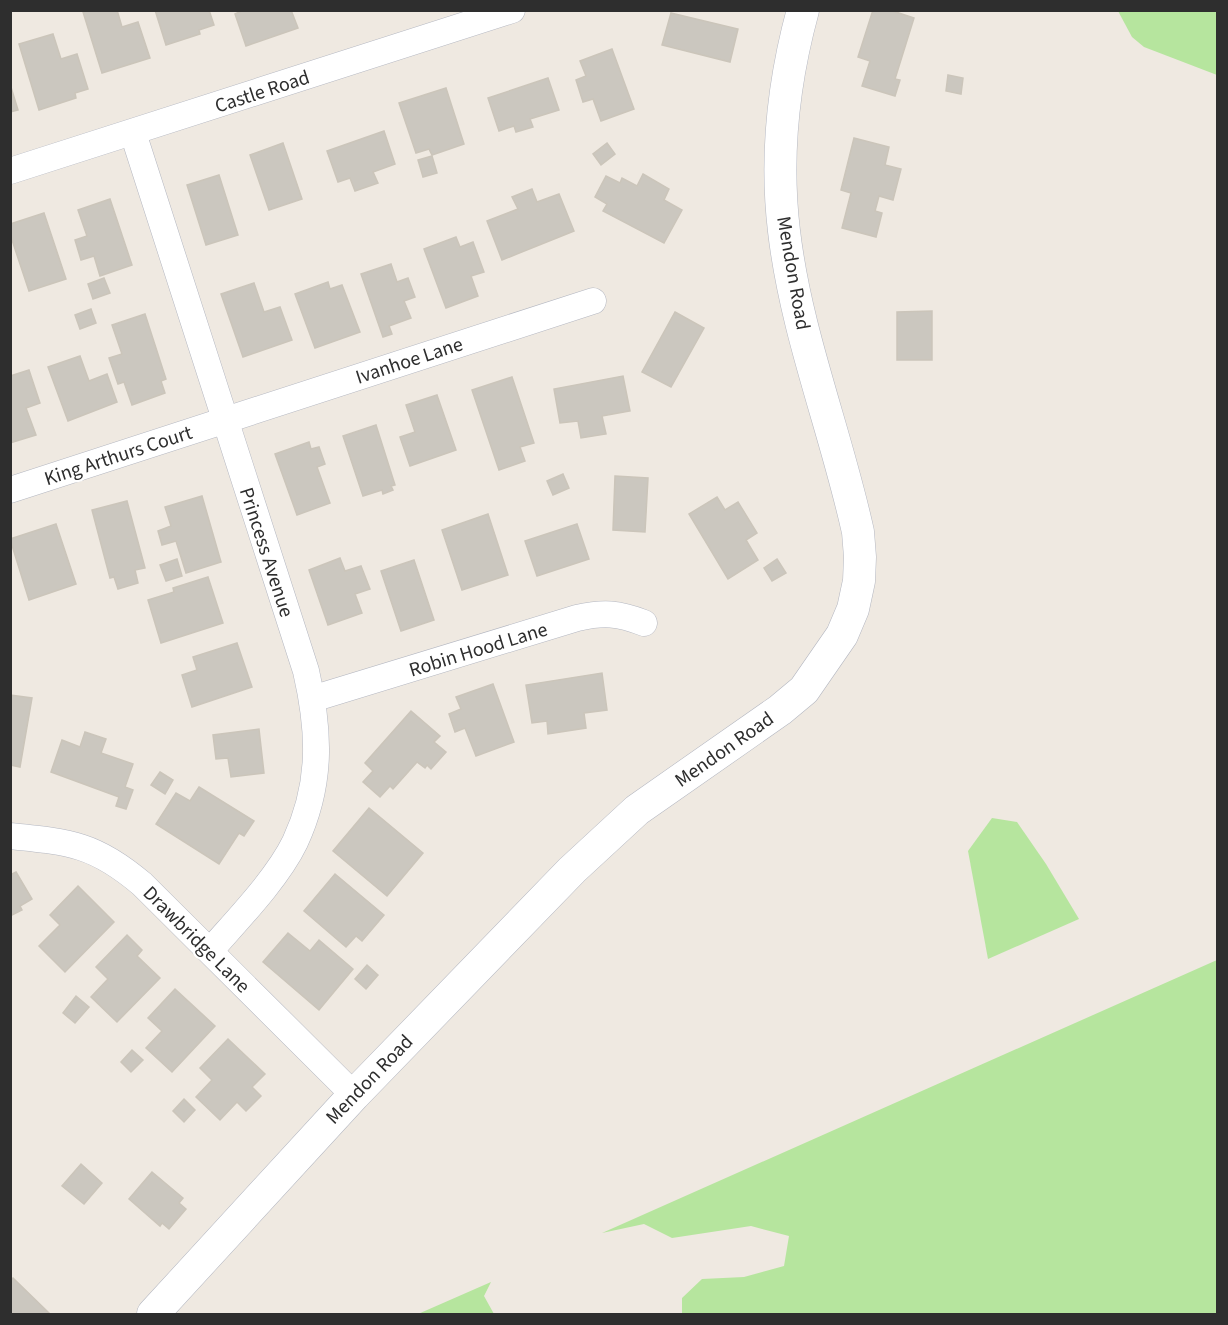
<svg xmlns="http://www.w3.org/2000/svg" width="1228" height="1325" viewBox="0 0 1228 1325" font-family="'Source Sans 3',sans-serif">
	<rect width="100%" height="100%" fill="#efe9e1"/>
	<g fill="#b6e59e">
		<polygon points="1118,11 1217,11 1217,75 1144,47 1132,37"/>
		<polygon points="992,818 1017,822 1046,864 1079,919 988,959 968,851"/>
		<polygon points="1217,960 1217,1314 682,1314 682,1298 702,1279 744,1277 784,1266 789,1236 751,1226 672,1238 644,1224 602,1233"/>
		<polygon points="491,1282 484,1296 494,1314 418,1314"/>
	</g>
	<g fill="#cbc7bf" stroke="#cbc5ba" stroke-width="1.5">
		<polygon points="88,10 117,10 122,27 138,22 150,58 102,73 83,12"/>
		<polygon points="155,10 209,10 214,25 199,30 200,34 166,45"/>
		<polygon points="244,10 291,10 298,28 246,46 235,14"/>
		<polygon points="873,10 890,10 914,18 895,79 900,80 895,96 862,86 870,61 858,57"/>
		<polygon points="671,13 738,29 730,62 662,45"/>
		<polygon points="53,34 61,59 77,54 88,89 75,93 76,98 39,110 19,44"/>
		<polygon points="612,49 634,109 601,121 593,99 583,102 576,80 586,76 580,61"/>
		<polygon points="948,75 963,78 961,94 946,91"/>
		<polygon points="548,78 559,110 530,119 533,127 516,132 514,126 499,131 488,98"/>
		<polygon points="10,84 18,110 10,112"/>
		<polygon points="446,88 464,144 432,155 429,149 416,153 399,103"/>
		<polygon points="384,131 395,164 373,172 378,183 355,191 350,178 338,182 327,151"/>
		<polygon points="854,138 889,147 885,165 901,169 893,200 879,196 875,211 882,213 876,237 842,228 851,193 841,190"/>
		<polygon points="283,143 302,199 269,210 250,155"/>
		<polygon points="607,143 615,154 601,165 593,154"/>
		<polygon points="432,156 437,173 423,177 418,160"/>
		<polygon points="643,174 669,189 664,200 682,210 664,243 603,211 607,204 595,197 606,176 620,183 622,178 637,186"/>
		<polygon points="219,175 238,235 206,245 187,185"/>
		<polygon points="532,189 537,202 559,194 574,231 502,260 487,221 518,209 512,197"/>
		<polygon points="110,199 132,265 100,276 94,256 81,260 75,240 87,236 78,210"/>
		<polygon points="44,213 66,279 29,291 10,234 10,224"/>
		<polygon points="456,237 460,247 473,242 484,272 471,276 478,296 446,308 424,249"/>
		<polygon points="391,264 397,282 408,278 415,297 404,301 411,318 389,326 392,334 383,337 361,274"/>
		<polygon points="104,278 110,293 93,299 88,284"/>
		<polygon points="328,282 330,289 342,285 360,332 315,348 295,294"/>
		<polygon points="254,283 264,312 280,307 292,340 243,357 221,294"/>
		<polygon points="91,309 96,323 80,329 75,315"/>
		<polygon points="932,311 932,360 897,360 897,312"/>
		<polygon points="675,312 704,328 671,387 642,372"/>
		<polygon points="145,314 166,379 161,381 165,393 132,405 124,382 118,384 109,358 122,354 112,325"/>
		<polygon points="80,356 89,381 107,374 117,402 68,421 48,367"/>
		<polygon points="29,370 40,403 26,408 36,435 10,443 10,376"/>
		<polygon points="623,376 630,411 602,416 606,434 581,438 578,421 560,423 554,389"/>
		<polygon points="512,377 534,443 520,447 525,461 499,470 472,390"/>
		<polygon points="437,395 456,450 410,466 400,437 415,432 406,405"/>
		<polygon points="376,425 395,485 391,486 393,490 383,494 382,490 363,496 343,436"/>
		<polygon points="309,442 311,449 319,447 325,464 317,467 330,503 297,515 275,454"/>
		<polygon points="563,474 569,488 553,495 547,481"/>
		<polygon points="615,476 648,478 645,532 613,530"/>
		<polygon points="202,496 221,562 186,573 176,541 162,545 158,531 171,526 165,507"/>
		<polygon points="717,497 725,510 738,502 757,533 746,540 758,560 728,579 689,514"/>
		<polygon points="127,501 145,568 135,570 138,583 118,589 114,577 110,578 92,510"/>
		<polygon points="488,514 508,575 462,590 442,530"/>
		<polygon points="56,524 76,584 29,600 10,539"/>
		<polygon points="577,524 589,559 537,576 525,541"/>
		<polygon points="340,558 345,571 361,566 370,589 355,594 362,613 328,625 309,570"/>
		<polygon points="177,559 182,576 166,581 160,565"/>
		<polygon points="777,559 786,573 772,581 764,568"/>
		<polygon points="414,560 434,620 401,631 381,571"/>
		<polygon points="208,577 223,623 161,643 148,600 174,592 173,588"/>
		<polygon points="237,643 252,687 192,707 182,675 197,670 193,657"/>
		<polygon points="602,673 607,710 584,713 586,728 548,734 547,721 532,723 526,685"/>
		<polygon points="493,684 514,742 476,756 465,728 455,732 449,714 461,709 456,697"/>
		<polygon points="10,695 32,698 20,767 10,765"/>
		<polygon points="411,711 440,736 434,742 446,752 431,769 427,765 425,768 417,762 393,789 390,786 380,797 363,782 373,771 365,763"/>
		<polygon points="259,729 264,773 231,777 228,758 216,759 213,735"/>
		<polygon points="85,732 106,739 101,753 133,764 125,787 133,790 126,809 116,806 119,797 51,772 62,740 80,747"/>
		<polygon points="160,772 173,780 165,794 151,785"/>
		<polygon points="199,787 254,821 244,836 239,833 219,864 156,824 176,793 190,801"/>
		<polygon points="369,808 423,853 387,896 333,851"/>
		<polygon points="16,872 32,899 20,906 22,910 10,916 10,875"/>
		<polygon points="335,874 384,915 362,941 356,936 346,947 304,911"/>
		<polygon points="78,886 114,922 65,972 39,946 60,925 50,915"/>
		<polygon points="288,933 310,951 319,940 353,969 319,1010 263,962"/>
		<polygon points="127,935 142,950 137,956 160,978 117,1022 91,997 108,979 96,967"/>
		<polygon points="367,965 378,975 366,989 355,979"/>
		<polygon points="175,989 215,1026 172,1072 146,1048 162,1031 148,1018"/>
		<polygon points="76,996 89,1007 75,1023 63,1013"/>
		<polygon points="228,1039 265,1074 252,1087 261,1096 246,1111 237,1102 220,1120 196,1097 212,1080 200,1068"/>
		<polygon points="132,1050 143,1060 131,1072 121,1062"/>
		<polygon points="184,1099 195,1110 184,1122 173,1111"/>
		<polygon points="81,1164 102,1183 84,1204 62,1186"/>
		<polygon points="152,1172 183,1198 179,1203 186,1209 169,1229 162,1223 160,1226 129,1199"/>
		<polygon points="13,1278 50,1314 10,1314 10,1281"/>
	</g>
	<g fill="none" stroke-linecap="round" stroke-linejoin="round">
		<defs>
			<g id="minor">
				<path d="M133 133 306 671C320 732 322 784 295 842 277 879 237 920 210 951"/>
				<polyline points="10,171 512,10"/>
				<polyline points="10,490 593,301"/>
				<path d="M312 699 577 618C604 612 618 613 644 623"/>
				<path d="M10 836C70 842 95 844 142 884L354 1095"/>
			</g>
			<path id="tertiary" d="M153 1314 354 1095 572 870 637 810 780 710 804 690 842 635 853 609 859 581 860 557 858 532C836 431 796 334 784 231 775 156 783 83 803 10"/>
		</defs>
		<use href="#minor" stroke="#b4b7c1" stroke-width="27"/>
		<use href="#tertiary" stroke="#b4b7c1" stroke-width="33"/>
		<use href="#minor" stroke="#fff" stroke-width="26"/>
		<use href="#tertiary" stroke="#fff" stroke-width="32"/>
	</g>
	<g text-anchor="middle" stroke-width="4.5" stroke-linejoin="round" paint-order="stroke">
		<g font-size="20" fill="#2e2e2e" stroke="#fff">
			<text transform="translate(262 91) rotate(-18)" y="7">Castle Road</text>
			<text transform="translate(794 273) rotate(80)" y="7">Mendon Road</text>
			<text transform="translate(409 360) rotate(-18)" y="7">Ivanhoe Lane</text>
			<text transform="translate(118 455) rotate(-18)" y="7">King Arthurs Court</text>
			<text transform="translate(267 552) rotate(72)" y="7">Princess Avenue</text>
			<text transform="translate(478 649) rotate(-17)" y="7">Robin Hood Lane</text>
			<text transform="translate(724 749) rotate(-35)" y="7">Mendon Road</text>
			<text transform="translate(197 939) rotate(45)" y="7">Drawbridge Lane</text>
			<text transform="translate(369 1079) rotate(-46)" y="7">Mendon Road</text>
		</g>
	</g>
	<rect width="1228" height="1325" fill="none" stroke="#2e2e2e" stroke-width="24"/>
</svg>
